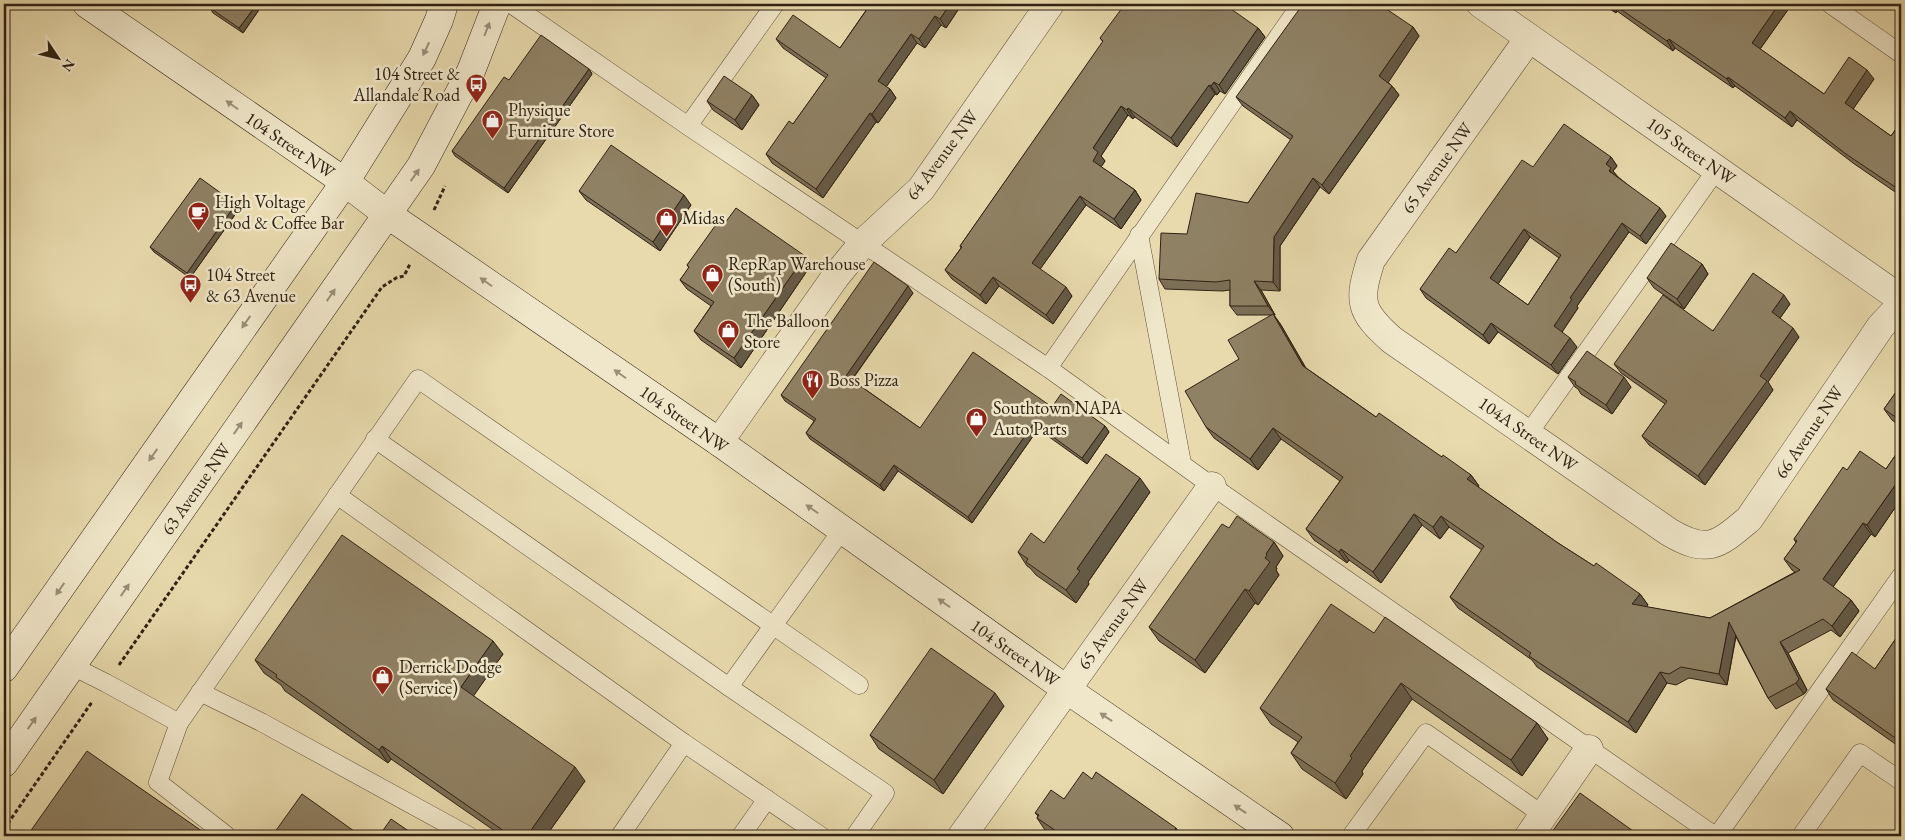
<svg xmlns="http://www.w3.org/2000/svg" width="1905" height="840" viewBox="0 0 1905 840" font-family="'EB Garamond',serif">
	<rect width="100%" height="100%" fill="#e8daad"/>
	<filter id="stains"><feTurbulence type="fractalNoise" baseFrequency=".004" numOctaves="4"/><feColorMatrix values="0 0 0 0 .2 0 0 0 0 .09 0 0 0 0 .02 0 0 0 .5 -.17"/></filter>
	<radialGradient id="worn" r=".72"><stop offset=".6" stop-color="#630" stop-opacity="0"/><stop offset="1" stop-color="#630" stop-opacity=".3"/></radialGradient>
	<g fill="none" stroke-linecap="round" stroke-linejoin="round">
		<defs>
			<g id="lane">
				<polyline points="511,4 688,126 1048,368 1212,486 1715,836"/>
				<polyline points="1830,4 1901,54"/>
				<polyline points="688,126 775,4"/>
				<polyline points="1139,235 1182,463"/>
				<polyline points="1048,368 1301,4"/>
				<polyline points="1528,434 1717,169"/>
				<polyline points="375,439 729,687 885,793 855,836"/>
				<polyline points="337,495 684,743 821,836"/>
				<polyline points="72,666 106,683 179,723 418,379 859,685"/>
				<polyline points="729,687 842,530"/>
				<polyline points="200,692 261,722 469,836"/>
				<polyline points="179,723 158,782 226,835 225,836"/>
				<polyline points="620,836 684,743"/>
				<polyline points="741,836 767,799"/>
				<polyline points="1351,836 1426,733 1543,815"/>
				<polyline points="1717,836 1901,576"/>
				<polyline points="1801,836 1860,753 1901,781"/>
			</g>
			<g id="street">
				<polyline points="1481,4 1901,299"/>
				<path d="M1529 38 1371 260C1358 301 1359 311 1392 340L1669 532C1708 555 1718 545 1749 519L1881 326 1901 305"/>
				<polyline points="719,442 836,276 863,243 921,189 1050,4"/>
				<polyline points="962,836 1212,486"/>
				<polyline points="1529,836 1589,749"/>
			</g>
			<g id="secondary">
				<polyline points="87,4 345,182 387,214 719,442 1066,689 1280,836"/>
				<polyline points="4,668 345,182 422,58 439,20 444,4"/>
				<polyline points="4,763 421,166 471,71 497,4"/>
			</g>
		</defs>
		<use href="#lane" stroke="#5d4f3a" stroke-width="19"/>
		<use href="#street" stroke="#5d4f3a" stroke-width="29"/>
		<use href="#secondary" stroke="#2f2114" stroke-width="29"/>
		<g stroke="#2f2114" stroke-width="3" stroke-dasharray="4 2.5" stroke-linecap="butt">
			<polyline points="434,210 445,186"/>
			<polyline points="119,665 382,287 396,278 404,276 410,264"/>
			<polyline points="4,829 92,702"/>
		</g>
		<use href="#lane" stroke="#f0e7ca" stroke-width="18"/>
		<use href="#street" stroke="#f0e7ca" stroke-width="28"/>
		<use href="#secondary" stroke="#f0e7ca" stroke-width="28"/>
	</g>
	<g fill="#7b6f56" stroke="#2f2114" fill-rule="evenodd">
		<polygon points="213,4 263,4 243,33 213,13 210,8"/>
		<polygon points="868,4 962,4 946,28 941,25 925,48 917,43 886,87 890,89 896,98 878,123 876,122 823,198 772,163 766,154 793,124 826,78 783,48 776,39 840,48 869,6"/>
		<polygon points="1602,4 1792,4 1760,49 1824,94 1874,79 1853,109 1891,136 1901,122 1901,196 1853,163 1797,120 1792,127 1735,86 1733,88 1675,48 1673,51 1617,11 1616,13"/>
		<polygon points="1365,8 1413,27 1419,36 1388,82 1392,86 1399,95 1329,194 1320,187 1280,246 1280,291 1261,290 1275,315 1274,315 1281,325 1306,368 1376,417 1471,475 1479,486 1478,487 1558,543 1594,566 1640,594 1648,605 1646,607 1710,618 1795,572 1792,570 1784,559 1796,543 1794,539 1847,470 1886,469 1901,447 1901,499 1875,537 1871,534 1833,587 1851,600 1859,611 1840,637 1831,630 1788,653 1807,690 1804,694 1776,709 1768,698 1736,637 1727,685 1689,678 1676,685 1667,683 1636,733 1537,667 1532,660 1458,608 1450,597 1482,550 1449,527 1440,539 1422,525 1381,583 1349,560 1347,563 1314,540 1306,529 1340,481 1281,439 1258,470 1214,438 1206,427 1239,359 1272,315 1237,315 1230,306 1230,290 1223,291 1165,289 1159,279 1187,234 1248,203 1291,140 1243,106 1236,97"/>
		<polygon points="1258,28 1265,37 1225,94 1220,91 1217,95 1215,94 1177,147 1135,117 1133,119 1128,115 1101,156 1105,161 1101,167 1135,190 1141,200 1121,229 1086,205 1040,269 1072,296 1053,324 999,286 986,304 952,279 945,270 961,248 960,246 1103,42 1100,38"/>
		<polygon points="589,69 592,74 508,193 455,156 452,151 509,80"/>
		<polygon points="752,95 759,105 742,130 713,110 707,101"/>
		<path d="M1611 157 1617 166 1613 171 1617 176 1666 216 1646 244 1629 232 1577 306 1578 308 1562 332 1577 347 1558 374 1498 332 1489 344 1426 298 1420 289 1456 253 1533 167ZM1530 237 1559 258 1528 305 1498 284Z"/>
		<polygon points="579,191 691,205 660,251 586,200"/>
		<polygon points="236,204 239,209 190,278 154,252 150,247"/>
		<polygon points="725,223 805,256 811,265 741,368 701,340 694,331 711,306 687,289 680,280 689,268 687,265"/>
		<polygon points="1702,264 1708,274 1684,309 1654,288 1647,278"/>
		<polygon points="913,293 852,380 920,428 1052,407 1105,426 1109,432 1087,464 1038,429 972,523 898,471 884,491 810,439 806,433 814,421 785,401 781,395"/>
		<polygon points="1790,304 1780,318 1799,337 1768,382 1773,390 1705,485 1649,445 1642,436 1665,404 1621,373 1614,364"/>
		<polygon points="1568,377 1631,387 1612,414 1581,394 1578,389 1575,387"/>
		<polygon points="1901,385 1901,427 1892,420 1884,409"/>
		<polygon points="1150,492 1088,582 1089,584 1076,603 1036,575 1030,568 1027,566 1018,552 1044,543"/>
		<polygon points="1229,528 1274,542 1283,556 1276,567 1277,569 1276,570 1279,575 1258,605 1255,603 1205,673 1159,641 1149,627"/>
		<polygon points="1901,631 1901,748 1833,700 1826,689 1875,669"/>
		<polygon points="1374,633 1537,723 1548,739 1522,776 1412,699 1362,771 1363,774 1346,799 1302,769 1291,753 1298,742 1271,724 1260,708"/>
		<polygon points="503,654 473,696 585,781 546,836 502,836 391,759 388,763 285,691 281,685 264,673 255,660"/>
		<polygon points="1004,706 943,794 879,749 870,735"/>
		<polygon points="1092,779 1182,836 1052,836 1047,833 1037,818 1038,816 1035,813 1064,799"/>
	</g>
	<g fill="#645a46" stroke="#2f2114">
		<polygon points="257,4 263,4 243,33 239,28"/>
		<polygon points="950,4 962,4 946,28 940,19"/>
		<polygon points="1609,4 1611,4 1617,11 1616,13"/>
		<polygon points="1779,4 1792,4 1758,52 1752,43"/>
		<polygon points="935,16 941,25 925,48 919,39"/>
		<polygon points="1413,27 1419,36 1386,86 1379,76"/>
		<polygon points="1258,28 1265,37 1225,94 1219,85"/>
		<polygon points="911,34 917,43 884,90 878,81"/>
		<polygon points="1669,39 1675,48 1673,51 1667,41"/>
		<polygon points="589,69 592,74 508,193 504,188"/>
		<polygon points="1867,70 1874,79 1851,112 1845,103"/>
		<polygon points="1728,77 1735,86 1733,88 1727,79"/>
		<polygon points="1214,82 1220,91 1217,95 1211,86"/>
		<polygon points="1209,85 1215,94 1177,147 1171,138"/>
		<polygon points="1392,86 1399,95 1329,194 1322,185"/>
		<polygon points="890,89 896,98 878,123 872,114"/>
		<polygon points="752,95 759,105 742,130 735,120"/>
		<polygon points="1121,106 1128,115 1101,156 1105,161 1099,170 1093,161 1093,148"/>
		<polygon points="1128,108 1135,117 1133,119 1127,110"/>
		<polygon points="1790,111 1797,120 1792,127 1785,118"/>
		<polygon points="870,113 876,122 823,198 816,189"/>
		<polygon points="1611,157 1617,166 1613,171 1618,177 1616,180 1606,164"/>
		<polygon points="1313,178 1320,187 1280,246 1280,291 1273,282 1274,237"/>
		<polygon points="1135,190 1141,200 1121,229 1114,219"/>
		<polygon points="684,195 691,205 660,251 653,242"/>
		<polygon points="1080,196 1086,205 1038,272 1032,263"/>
		<polygon points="236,204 239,209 190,278 187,273"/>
		<polygon points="1660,208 1666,216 1646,244 1640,236"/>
		<polygon points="1622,223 1629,232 1577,306 1578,308 1560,335 1554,326 1570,298"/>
		<polygon points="1524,229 1530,237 1496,287 1490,278"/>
		<polygon points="805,256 811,265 741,368 734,358"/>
		<polygon points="1702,264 1708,274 1684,309 1677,299"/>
		<polygon points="993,277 999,286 986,304 980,295"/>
		<polygon points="1254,281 1261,290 1275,315 1268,306"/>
		<polygon points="908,286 913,293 850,382 846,376"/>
		<polygon points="1066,287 1072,296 1053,324 1046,315"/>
		<polygon points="1784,295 1790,304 1778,321 1772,312"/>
		<polygon points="1273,314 1281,325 1311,378 1303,366"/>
		<polygon points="1491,323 1498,332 1489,344 1483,335"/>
		<polygon points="1793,328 1799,337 1768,382 1773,390 1705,485 1698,476 1760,376"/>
		<polygon points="1570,338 1577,347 1558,374 1551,365"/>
		<polygon points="1624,377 1631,387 1612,414 1606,405"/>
		<polygon points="1034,423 1038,429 972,523 968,517"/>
		<polygon points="1105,426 1109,432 1087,464 1082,458"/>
		<polygon points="1273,428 1281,439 1258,470 1250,459"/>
		<polygon points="894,465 898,471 884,491 880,485"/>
		<polygon points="1471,475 1479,486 1475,491 1467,479"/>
		<polygon points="1140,478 1150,492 1088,582 1089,584 1076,603 1066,590 1077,569"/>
		<polygon points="1896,484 1901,491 1901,499 1875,537 1867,525"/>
		<polygon points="1414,514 1422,525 1381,583 1373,572"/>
		<polygon points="1441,516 1449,527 1440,539 1433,527"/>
		<polygon points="1863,523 1871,534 1830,591 1823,579"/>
		<polygon points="1274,542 1283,556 1276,567 1277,569 1276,570 1279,575 1258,605 1249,591 1265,558 1266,554"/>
		<polygon points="1341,549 1349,560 1347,563 1339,552"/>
		<polygon points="1245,589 1255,603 1205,673 1195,660"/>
		<polygon points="1640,594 1648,605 1640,615 1632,604"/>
		<polygon points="1851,600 1859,611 1840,637 1832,626"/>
		<polygon points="1729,622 1736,634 1727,685 1719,674"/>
		<polygon points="493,641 503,654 470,701 461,687"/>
		<polygon points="1780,642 1788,653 1807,690 1804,694 1796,683"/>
		<polygon points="1660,672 1667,683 1636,733 1628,722"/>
		<polygon points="1401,683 1412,699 1362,771 1363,774 1346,799 1335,783 1350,756"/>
		<polygon points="995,693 1004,706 943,794 934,780"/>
		<polygon points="1537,723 1548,739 1522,776 1511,760"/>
		<polygon points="382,746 391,759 388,763 379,750"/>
		<polygon points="575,767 585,781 546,836 527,836"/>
		<polygon points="1176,828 1182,836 1176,836 1173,832"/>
	</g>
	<g fill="#8f8164" stroke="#2f2114" fill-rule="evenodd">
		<polygon points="213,4 257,4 239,28 210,8"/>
		<polygon points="868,4 950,4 940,19 935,16 919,39 911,34 878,81 890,89 872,114 870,113 816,189 766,154 789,121 793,124 828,75 776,39 793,15 840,48 870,5"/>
		<polygon points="1125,4 1224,4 1258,28 1219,85 1214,82 1211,86 1209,85 1171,138 1128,108 1127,110 1121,106 1093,148 1098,152 1093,161 1135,190 1114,219 1080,196 1032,263 1066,287 1046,315 993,277 980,295 945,270 962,247 960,246 1103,41 1100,38"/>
		<polygon points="1303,4 1358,4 1365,8 1368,4 1379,4 1413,27 1379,76 1392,86 1322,185 1313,178 1274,237 1273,282 1254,281 1268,306 1230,306 1230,280 1216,282 1159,279 1161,233 1187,234 1196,193 1248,203 1293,136 1236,97"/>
		<polygon points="1613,4 1779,4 1752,43 1824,94 1849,57 1867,70 1845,103 1891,136 1901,122 1901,191 1846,154 1790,111 1785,118 1728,77 1727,79 1669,39 1667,41"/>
		<polygon points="541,35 589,69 504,188 452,151 504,77 509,80"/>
		<polygon points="724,76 752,95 735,120 707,101"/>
		<path d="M1564 124 1611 157 1606 164 1611 168 1609 171 1660 208 1640 236 1622 223 1570 298 1572 299 1554 326 1570 338 1551 365 1491 323 1483 335 1420 289 1449 248 1456 253 1522 160 1533 167ZM1524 229 1561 255 1528 305 1490 278Z"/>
		<polygon points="611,145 684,195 653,242 579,191"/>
		<polygon points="200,178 236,204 187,273 150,247"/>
		<polygon points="736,208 805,256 734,358 694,331 714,302 680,280 689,267 687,265 720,219 725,223"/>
		<polygon points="1671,243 1702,264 1677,299 1647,278"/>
		<polygon points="874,262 908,286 846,376 920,428 973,352 1052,407 1061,394 1105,426 1082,458 1034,423 968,517 894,465 880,485 806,433 816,419 781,395"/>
		<polygon points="1753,273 1784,295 1772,312 1793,328 1760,376 1767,381 1698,476 1642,436 1667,401 1614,364 1663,295 1713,331"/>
		<polygon points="1273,314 1303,366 1376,417 1379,413 1442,457 1443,455 1471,475 1467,479 1558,543 1594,566 1596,563 1640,594 1632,604 1710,618 1800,570 1784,559 1797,541 1794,539 1843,467 1847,470 1860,451 1886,469 1901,447 1901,488 1896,484 1867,525 1863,523 1823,579 1851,600 1832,626 1823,619 1780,642 1799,679 1796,683 1768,698 1729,622 1719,674 1681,667 1669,674 1660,672 1628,722 1529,656 1531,653 1450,597 1484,546 1441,516 1433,527 1414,514 1373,572 1341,549 1339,552 1306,529 1343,477 1273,428 1250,459 1206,427 1185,391 1239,359 1228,340"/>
		<polygon points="1587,351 1624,377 1606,405 1575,384 1576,382 1568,377"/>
		<polygon points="1901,385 1901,421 1884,409"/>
		<polygon points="1106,454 1140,478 1077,569 1080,571 1066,590 1026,562 1028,559 1018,552 1031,533 1044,543"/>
		<polygon points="1237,516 1274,542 1266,554 1267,555 1265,558 1270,562 1249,591 1245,589 1195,660 1149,627 1222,524 1229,528"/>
		<polygon points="342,535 493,641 461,687 575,767 527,836 511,836 382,746 379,750 276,677 277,675 255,660"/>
		<polygon points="1331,604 1374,633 1385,617 1537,723 1511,760 1401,683 1350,756 1352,758 1335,783 1291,753 1302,737 1260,708"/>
		<polygon points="1901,631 1901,742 1826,689 1852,652 1875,669"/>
		<polygon points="931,648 995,693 934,780 870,735"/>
		<polygon points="87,751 209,836 27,836"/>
		<polygon points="1083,772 1092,779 1096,772 1176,828 1173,832 1180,836 1052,836 1056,831 1037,818 1039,815 1035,813 1051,790 1064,799"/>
		<polygon points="1580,793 1640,836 1549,836"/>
		<polygon points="302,794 361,836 272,836"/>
		<polygon points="391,819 416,836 379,836"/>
	</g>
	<defs><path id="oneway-solid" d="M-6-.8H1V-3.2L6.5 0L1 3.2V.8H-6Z" transform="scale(1.25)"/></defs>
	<g fill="#998e78">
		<use href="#oneway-solid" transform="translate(487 29) rotate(-69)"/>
		<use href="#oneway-solid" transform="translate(426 49) rotate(115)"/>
		<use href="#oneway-solid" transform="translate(232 105) rotate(-145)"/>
		<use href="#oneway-solid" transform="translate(415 175) rotate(-55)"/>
		<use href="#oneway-solid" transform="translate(486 282) rotate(-145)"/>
		<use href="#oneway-solid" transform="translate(331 295) rotate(-55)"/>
		<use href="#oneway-solid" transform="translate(246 322) rotate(125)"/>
		<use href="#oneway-solid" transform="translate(620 374) rotate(-145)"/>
		<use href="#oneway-solid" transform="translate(238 428) rotate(-55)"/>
		<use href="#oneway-solid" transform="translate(153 455) rotate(125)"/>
		<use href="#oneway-solid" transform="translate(812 509) rotate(-145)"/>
		<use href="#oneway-solid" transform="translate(60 589) rotate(125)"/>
		<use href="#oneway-solid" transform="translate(125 590) rotate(-55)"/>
		<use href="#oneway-solid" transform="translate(944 603) rotate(-145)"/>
		<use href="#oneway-solid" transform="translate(1106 717) rotate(-146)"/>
		<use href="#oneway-solid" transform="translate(32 723) rotate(-55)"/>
		<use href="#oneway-solid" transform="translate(1240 809) rotate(-146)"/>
	</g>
	<defs>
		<symbol id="bus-pin" viewBox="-11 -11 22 30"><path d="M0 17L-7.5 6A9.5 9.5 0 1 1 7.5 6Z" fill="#8f2418" stroke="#f0e7ca"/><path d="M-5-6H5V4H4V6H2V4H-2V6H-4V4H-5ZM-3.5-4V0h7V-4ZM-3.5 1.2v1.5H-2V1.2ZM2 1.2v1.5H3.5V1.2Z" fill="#fff"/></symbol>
		<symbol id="shop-pin" viewBox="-11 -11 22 30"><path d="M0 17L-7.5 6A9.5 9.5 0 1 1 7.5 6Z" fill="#8f2418" stroke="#f0e7ca"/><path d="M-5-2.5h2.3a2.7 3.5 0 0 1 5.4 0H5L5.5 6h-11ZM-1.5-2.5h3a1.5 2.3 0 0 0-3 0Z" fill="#fff"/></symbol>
		<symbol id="cafe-pin" viewBox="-11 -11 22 30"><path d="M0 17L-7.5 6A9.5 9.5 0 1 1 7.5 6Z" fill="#8f2418" stroke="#f0e7ca"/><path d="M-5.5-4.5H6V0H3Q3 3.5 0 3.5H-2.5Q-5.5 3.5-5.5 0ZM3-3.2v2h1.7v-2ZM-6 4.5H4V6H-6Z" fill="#fff"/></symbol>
		<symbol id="restaurant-pin" viewBox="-11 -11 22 30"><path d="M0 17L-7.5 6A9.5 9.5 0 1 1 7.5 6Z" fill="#8f2418" stroke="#f0e7ca"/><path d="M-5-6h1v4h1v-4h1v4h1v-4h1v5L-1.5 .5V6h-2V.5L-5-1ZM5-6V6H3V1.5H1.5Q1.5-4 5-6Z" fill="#fff"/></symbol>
	</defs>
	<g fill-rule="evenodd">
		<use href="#bus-pin" x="464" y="72" width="25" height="34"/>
		<use href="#shop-pin" x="480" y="108" width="25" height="34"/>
		<use href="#cafe-pin" x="186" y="200" width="25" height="34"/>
		<use href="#shop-pin" x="654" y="206" width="25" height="34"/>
		<use href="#shop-pin" x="700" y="262" width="25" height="34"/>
		<use href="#bus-pin" x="178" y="272" width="25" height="34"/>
		<use href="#shop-pin" x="716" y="318" width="25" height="34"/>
		<use href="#restaurant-pin" x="800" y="368" width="25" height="34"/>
		<use href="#shop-pin" x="964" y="406" width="25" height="34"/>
		<use href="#shop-pin" x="370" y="664" width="25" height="34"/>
	</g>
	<g text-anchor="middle" stroke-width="5" stroke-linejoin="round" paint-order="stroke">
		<g font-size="18" fill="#2f2114" stroke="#f0e7ca" text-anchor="start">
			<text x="460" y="80" text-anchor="end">104 Street &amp;<tspan x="460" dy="21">Allandale Road</tspan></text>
			<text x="508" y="116">Physique<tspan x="508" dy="21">Furniture Store</tspan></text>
			<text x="215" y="208">High Voltage<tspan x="215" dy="21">Food &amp; Coffee Bar</tspan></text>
			<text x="682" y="224">Midas</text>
			<text x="728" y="270">RepRap Warehouse<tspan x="728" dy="21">(South)</tspan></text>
			<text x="206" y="281">104 Street<tspan x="206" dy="21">&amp; 63 Avenue</tspan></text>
			<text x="744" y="327">The Balloon<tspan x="744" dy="21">Store</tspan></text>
			<text x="829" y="386">Boss Pizza</text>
			<text x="993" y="414">Southtown NAPA<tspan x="993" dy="21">Auto Parts</tspan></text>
			<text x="399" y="673">Derrick Dodge<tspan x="399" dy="21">(Service)</tspan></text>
		</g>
		<g font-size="18" fill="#2f2114" stroke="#f0e7ca">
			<text transform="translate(290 145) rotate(34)" y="6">104 Street NW</text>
			<text transform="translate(1691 151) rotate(35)" y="6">105 Street NW</text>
			<text transform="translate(942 155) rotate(-53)" y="6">64 Avenue NW</text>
			<text transform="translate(1437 168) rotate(-54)" y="6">65 Avenue NW</text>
			<text transform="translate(684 419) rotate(35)" y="6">104 Street NW</text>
			<text transform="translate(1809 432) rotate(-56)" y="6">66 Avenue NW</text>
			<text transform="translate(1528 434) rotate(35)" y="6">104A Street NW</text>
			<text transform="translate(196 489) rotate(-55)" y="6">63 Avenue NW</text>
			<text transform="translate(1113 624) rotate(-54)" y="6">65 Avenue NW</text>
			<text transform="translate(1015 653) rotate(35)" y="6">104 Street NW</text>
		</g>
	</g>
	<rect width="1905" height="840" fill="none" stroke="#e8daad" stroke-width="20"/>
	<rect x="5" y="5" width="1895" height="830" fill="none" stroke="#2f2114" stroke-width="2.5"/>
	<rect x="10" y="10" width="1885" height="820" fill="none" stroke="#2f2114"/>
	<g transform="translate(58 58) rotate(125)" stroke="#f0e7ca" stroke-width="4" paint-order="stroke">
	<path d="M0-4L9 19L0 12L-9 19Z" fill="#2f2114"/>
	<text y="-8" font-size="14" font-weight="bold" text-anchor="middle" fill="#2f2114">N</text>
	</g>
	<rect width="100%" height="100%" filter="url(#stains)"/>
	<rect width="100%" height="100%" fill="url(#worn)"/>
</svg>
